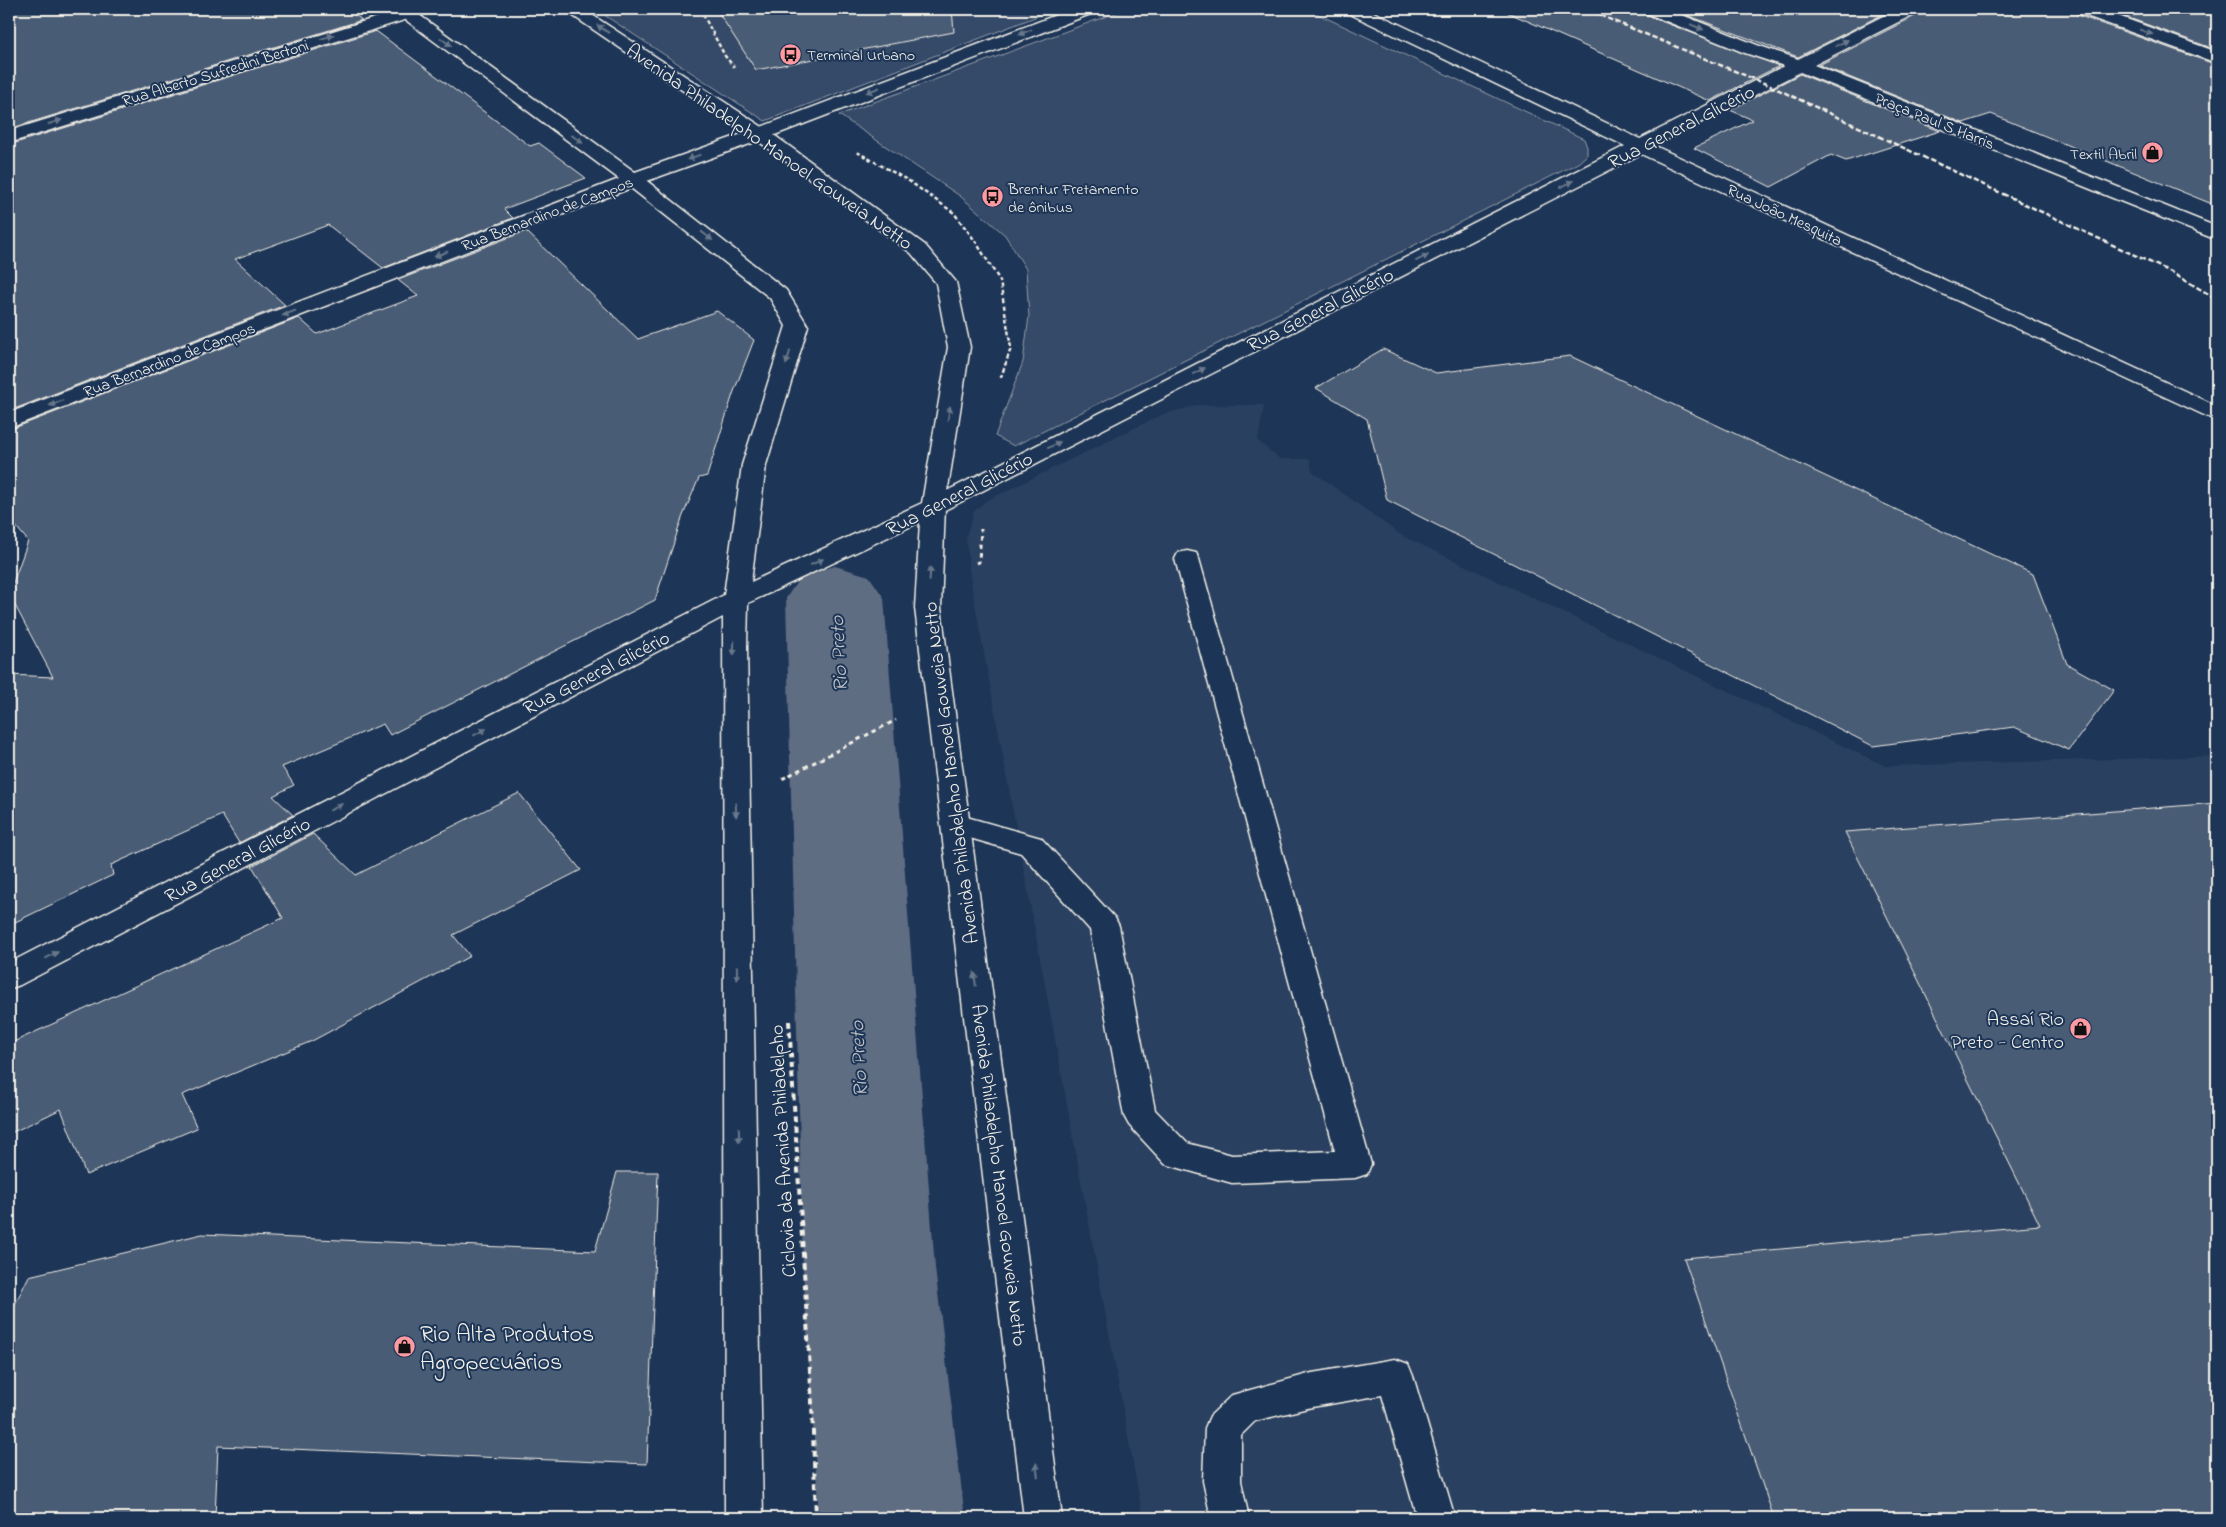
<svg xmlns="http://www.w3.org/2000/svg" width="2226" height="1527" viewBox="0 0 2226 1527" font-family="'Indie Flower',sans-serif">
	<rect width="100%" height="100%" fill="#1d3557"/>
	<filter id="ink" filterUnits="userSpaceOnUse"><feTurbulence type="fractalNoise" baseFrequency=".02" numOctaves="2"/><feDisplacementMap in="SourceGraphic" scale="10" xChannelSelector="R" yChannelSelector="G"/><feConvolveMatrix kernelMatrix="1 2 1 2 8 2 1 2 1" color-interpolation-filters="sRGB"/></filter>
	<g filter="url(#ink)">
		<polygon fill="#2a4060" points="1197,405 1264,405 1258,441 1280,459 1310,459 1312,471 1401,535 1885,766 2217,756 2217,1518 1143,1518 970,577 966,536 974,511 986,501 1161,415"/>
		<g fill="#354a67" stroke="#949ea8">
			<polygon points="595,9 1056,9 765,121"/>
			<polygon points="1126,9 1307,9 1584,139 1587,147 1587,155 1578,163 1014,446 995,436 1023,362 1029,316 1026,269 1005,235 960,196 839,115"/>
		</g>
		<g fill="none" stroke-linecap="round" stroke-linejoin="round">
			<polygon fill="#5e6d82" fill-rule="evenodd" points="835,566 869,576 884,598 935,1268 965,1518 819,1518 803,1268 786,598 801,576"/>
		</g>
		<g fill="#485b74" stroke="#f4f1e8">
			<polygon points="9,9 347,9 362,20 9,129"/>
			<polygon points="716,9 952,9 954,32 756,70"/>
			<polygon points="1500,9 1642,9 1645,15 1779,66 1710,101"/>
			<polygon points="1671,9 1893,9 1798,57"/>
			<polygon points="1920,9 2073,9 2077,15 2217,65 2217,206 1991,114 1963,123 1819,65 1917,15"/>
			<polygon points="2104,9 2217,9 2217,50"/>
			<polygon points="376,31 530,146 539,143 586,178 504,209 513,218 383,268 328,225 235,259 285,305 9,411 9,145"/>
			<polygon points="1800,74 1940,131 1846,161 1831,155 1771,187 1694,148 1753,120 1730,110"/>
			<polygon points="526,231 638,339 717,311 754,340 733,394 707,476 699,478 682,518 655,600 390,735 383,724 282,767 294,785 273,796 293,815 239,843 222,815 111,865 113,875 9,925 9,675 53,677 9,594 28,541 9,518 9,430 299,318 317,334 418,296 398,280"/>
			<polygon points="1383,349 1436,373 1570,356 2033,574 2067,664 2114,690 2069,750 2014,727 1873,746 1387,500 1367,419 1316,388"/>
			<polygon points="519,793 581,870 453,935 470,956 312,1041 182,1095 197,1128 86,1175 61,1109 9,1134 9,1044 283,918 252,866 313,834 356,875"/>
			<polygon points="2217,803 2217,1518 1774,1518 1684,1258 2040,1225 1845,832"/>
			<polygon points="617,1172 658,1172 647,1464 218,1446 215,1518 9,1518 9,1316 29,1276 202,1234 595,1251"/>
		</g>
		<g fill="none" stroke-linecap="round" stroke-linejoin="round">
			<defs>
				<g id="minor">
					<polygon points="404,9 430,9 427,13 9,143 9,131"/>
					<polygon points="1072,9 1096,9 1093,13 767,138 753,138 751,134 753,130"/>
					<polygon points="1346,9 1367,9 1640,139 1784,66 1745,53 1646,13 1644,9 1667,9 1757,45 1798,59 1897,9 1918,9 1916,13 1814,65 2217,227 2217,240 1800,72 1655,146 2217,406 2217,421 1641,154 941,512 933,514 925,512 921,507 925,502 1625,146 1348,13"/>
					<polygon points="2075,9 2099,9 2217,52 2217,63 2078,13"/>
					<polygon points="1187,551 1196,553 1199,559 1371,1164 1367,1174 1355,1178 1232,1183 1165,1164 1129,1125 1124,1116 1090,930 1021,853 946,831 942,824 946,817 956,814 1041,838 1115,918 1119,926 1155,1110 1187,1143 1232,1155 1335,1151 1175,559 1178,553"/>
					<polygon points="1395,1359 1408,1364 1413,1376 1455,1518 1417,1518 1382,1395 1312,1407 1255,1421 1241,1435 1241,1481 1249,1518 1211,1518 1203,1481 1205,1428 1210,1416 1232,1395 1312,1373"/>
				</g>
				<path id="major" d="M391 9H411L635 172 745 133 563 9H583L767 130 925 245 956 282 970 347 945 507 941 608 1062 1518H1024L915 608 920 522 748 603 747 647 763 1518H725L723 617 20 985 9 989V963L724 595 742 465 786 326 770 298 631 188 9 428V413L619 179ZM758 141 911 253 936 283 948 347 922 503 751 582 766 465 808 326 786 290 647 181Z"/>
			</defs>
			<use href="#minor" stroke="#f4f1e8" stroke-width="3"/>
			<use href="#major" stroke="#f4f1e8" stroke-width="3"/>
			<g stroke="#f4f1e8" stroke-width="2.5" stroke-dasharray="4 2.5" stroke-linecap="butt">
				<polyline points="700,9 725,56 734,67"/>
				<polyline points="857,152 909,181 954,213 976,242 1000,281 1011,348 1000,380"/>
			</g>
			<g stroke="#f4f1e8" stroke-width="3" stroke-dasharray="4.5 4" stroke-linecap="butt">
				<polyline points="976,563 979,562 981,529"/>
				<polyline points="782,779 896,720"/>
			</g>
			<polyline stroke="#f4f1e8" stroke-width="4" stroke-dasharray="6 4.5" stroke-linecap="butt" points="789,1021 812,1404 816,1518"/>
			<use href="#minor" fill="#1d3557" fill-rule="evenodd"/>
			<use href="#major" fill="#1d3557" fill-rule="evenodd"/>
			<polyline stroke="#f4f1e8" stroke-width="2.5" stroke-dasharray="5.5 2.5" stroke-linecap="butt" points="1585,9 1766,84 2171,272 2217,299"/>
		</g>
		<defs><path id="oneway-solid" d="M-6-.8H1V-3.2L6.5 0L1 3.2V.8H-6Z" transform="scale(1.25)"/></defs>
		<g fill="#68778a">
			<use href="#oneway-solid" transform="translate(1697 27) rotate(22)"/>
			<use href="#oneway-solid" transform="translate(603 29) rotate(-147)"/>
			<use href="#oneway-solid" transform="translate(1025 32) rotate(159)"/>
			<use href="#oneway-solid" transform="translate(2146 32) rotate(20)"/>
			<use href="#oneway-solid" transform="translate(327 37) rotate(-17)"/>
			<use href="#oneway-solid" transform="translate(446 42) rotate(36)"/>
			<use href="#oneway-solid" transform="translate(1842 43) rotate(-27)"/>
			<use href="#oneway-solid" transform="translate(873 90) rotate(159)"/>
			<use href="#oneway-solid" transform="translate(55 122) rotate(-17)"/>
			<use href="#oneway-solid" transform="translate(577 139) rotate(36)"/>
			<use href="#oneway-solid" transform="translate(694 157) rotate(160)"/>
			<use href="#oneway-solid" transform="translate(1567 184) rotate(-27)"/>
			<use href="#oneway-solid" transform="translate(707 236) rotate(38)"/>
			<use href="#oneway-solid" transform="translate(441 254) rotate(159)"/>
			<use href="#oneway-solid" transform="translate(1422 258) rotate(-27)"/>
			<use href="#oneway-solid" transform="translate(289 313) rotate(159)"/>
			<use href="#oneway-solid" transform="translate(788 358) rotate(107)"/>
			<use href="#oneway-solid" transform="translate(1199 371) rotate(-27)"/>
			<use href="#oneway-solid" transform="translate(56 403) rotate(159)"/>
			<use href="#oneway-solid" transform="translate(949 413) rotate(-81)"/>
			<use href="#oneway-solid" transform="translate(1054 445) rotate(-27)"/>
			<use href="#oneway-solid" transform="translate(817 562) rotate(-25)"/>
			<use href="#oneway-solid" transform="translate(930 574) rotate(-87)"/>
			<use href="#oneway-solid" transform="translate(734 648) rotate(91)"/>
			<use href="#oneway-solid" transform="translate(480 732) rotate(-28)"/>
			<use href="#oneway-solid" transform="translate(336 807) rotate(-28)"/>
			<use href="#oneway-solid" transform="translate(736 810) rotate(89)"/>
			<use href="#oneway-solid" transform="translate(52 955) rotate(-28)"/>
			<use href="#oneway-solid" transform="translate(737 973) rotate(89)"/>
			<use href="#oneway-solid" transform="translate(975 979) rotate(-97)"/>
			<use href="#oneway-solid" transform="translate(739 1135) rotate(89)"/>
			<use href="#oneway-solid" transform="translate(1037 1470) rotate(-97)"/>
		</g>
	</g>
	<defs>
		<symbol id="bus-disc" viewBox="-11 -11 22 22"><circle r="9.5" fill="#ff9aa2" stroke="#1d3557"/><path d="M-5-6H5V4H4V6H2V4H-2V6H-4V4H-5ZM-3.5-4V0h7V-4ZM-3.5 1.2v1.5H-2V1.2ZM2 1.2v1.5H3.5V1.2Z" fill="#111"/></symbol>
		<symbol id="shop-disc" viewBox="-11 -11 22 22"><circle r="9.5" fill="#ff9aa2" stroke="#1d3557"/><path d="M-5-2.5h2.3a2.7 3.5 0 0 1 5.4 0H5L5.5 6h-11ZM-1.5-2.5h3a1.5 2.3 0 0 0-3 0Z" fill="#111"/></symbol>
	</defs>
	<g fill-rule="evenodd">
		<use href="#bus-disc" x="778" y="42" width="25" height="25"/>
		<use href="#shop-disc" x="2140" y="140" width="25" height="25"/>
		<use href="#bus-disc" x="980" y="184" width="25" height="25"/>
		<use href="#shop-disc" x="2068" y="1016" width="25" height="25"/>
		<use href="#shop-disc" x="392" y="1334" width="25" height="25"/>
	</g>
	<g text-anchor="middle" stroke-width="4" stroke-linejoin="round" paint-order="stroke">
		<g font-size="16" fill="#f4f1e8" stroke="#1d3557" text-anchor="start">
			<text x="807" y="60">Terminal Urbano</text>
			<text x="2137" y="159" text-anchor="end">Textil Abril</text>
			<text x="1008" y="194">Brentur Fretamento<tspan x="1008" dy="18">de ônibus</tspan></text>
		</g>
		<g font-size="16" fill="#f4f1e8" stroke="#1d3557">
			<text transform="translate(215 72) rotate(-17)" y="6">Rua Alberto Sufredini Bertoni</text>
			<text transform="translate(1935 120) rotate(22)" y="6">Praça Paul S Harris</text>
			<text transform="translate(547 213) rotate(-21)" y="6">Rua Bernardino de Campos</text>
			<text transform="translate(1785 214) rotate(25)" y="6">Rua João Mesquita</text>
			<text transform="translate(169 359) rotate(-21)" y="6">Rua Bernardino de Campos</text>
		</g>
		<g font-size="20" fill="#f4f1e8" stroke="#1d3557">
			<text transform="translate(1681 126) rotate(-27)" y="7">Rua General Glicério</text>
			<text transform="translate(770 146) rotate(35)" y="7">Avenida Philadelpho Manoel Gouveia Netto</text>
			<text transform="translate(1320 309) rotate(-27)" y="7">Rua General Glicério</text>
			<text transform="translate(959 493) rotate(-27)" y="7">Rua General Glicério</text>
			<text transform="translate(596 672) rotate(-27)" y="7">Rua General Glicério</text>
			<text transform="translate(950 773) rotate(-97)" y="7">Avenida Philadelpho Manoel Gouveia Netto</text>
			<text transform="translate(237 859) rotate(-28)" y="7">Rua General Glicério</text>
			<text transform="translate(782 1151) rotate(-93)" y="7">Ciclovia da Avenida Philadelpho</text>
			<text transform="translate(1000 1175) rotate(83)" y="7">Avenida Philadelpho Manoel Gouveia Netto</text>
		</g>
		<g font-size="20" fill="#f4f1e8" stroke="#1d3557" text-anchor="end">
			<text x="2064" y="1025">Assaí Rio<tspan x="2064" dy="23">Preto - Centro</tspan></text>
		</g>
		<g font-size="21" font-style="italic" fill="#c0c3c4" stroke="#1d3557">
			<text transform="translate(838 654) rotate(-93)" y="7">Rio Preto</text>
			<text transform="translate(858 1059) rotate(-93)" y="7">Rio Preto</text>
		</g>
		<g font-size="24" fill="#f4f1e8" stroke="#1d3557" text-anchor="start">
			<text x="420" y="1341">Rio Alta Produtos<tspan x="420" dy="28">Agropecuários</tspan></text>
		</g>
	</g>
	<rect width="2226" height="1527" fill="none" stroke="#1d3557" stroke-width="30"/>
	<rect x="15" y="15" width="2196" height="1497" fill="none" stroke="#f4f1e8" stroke-width="2" filter="url(#ink)"/>
</svg>
